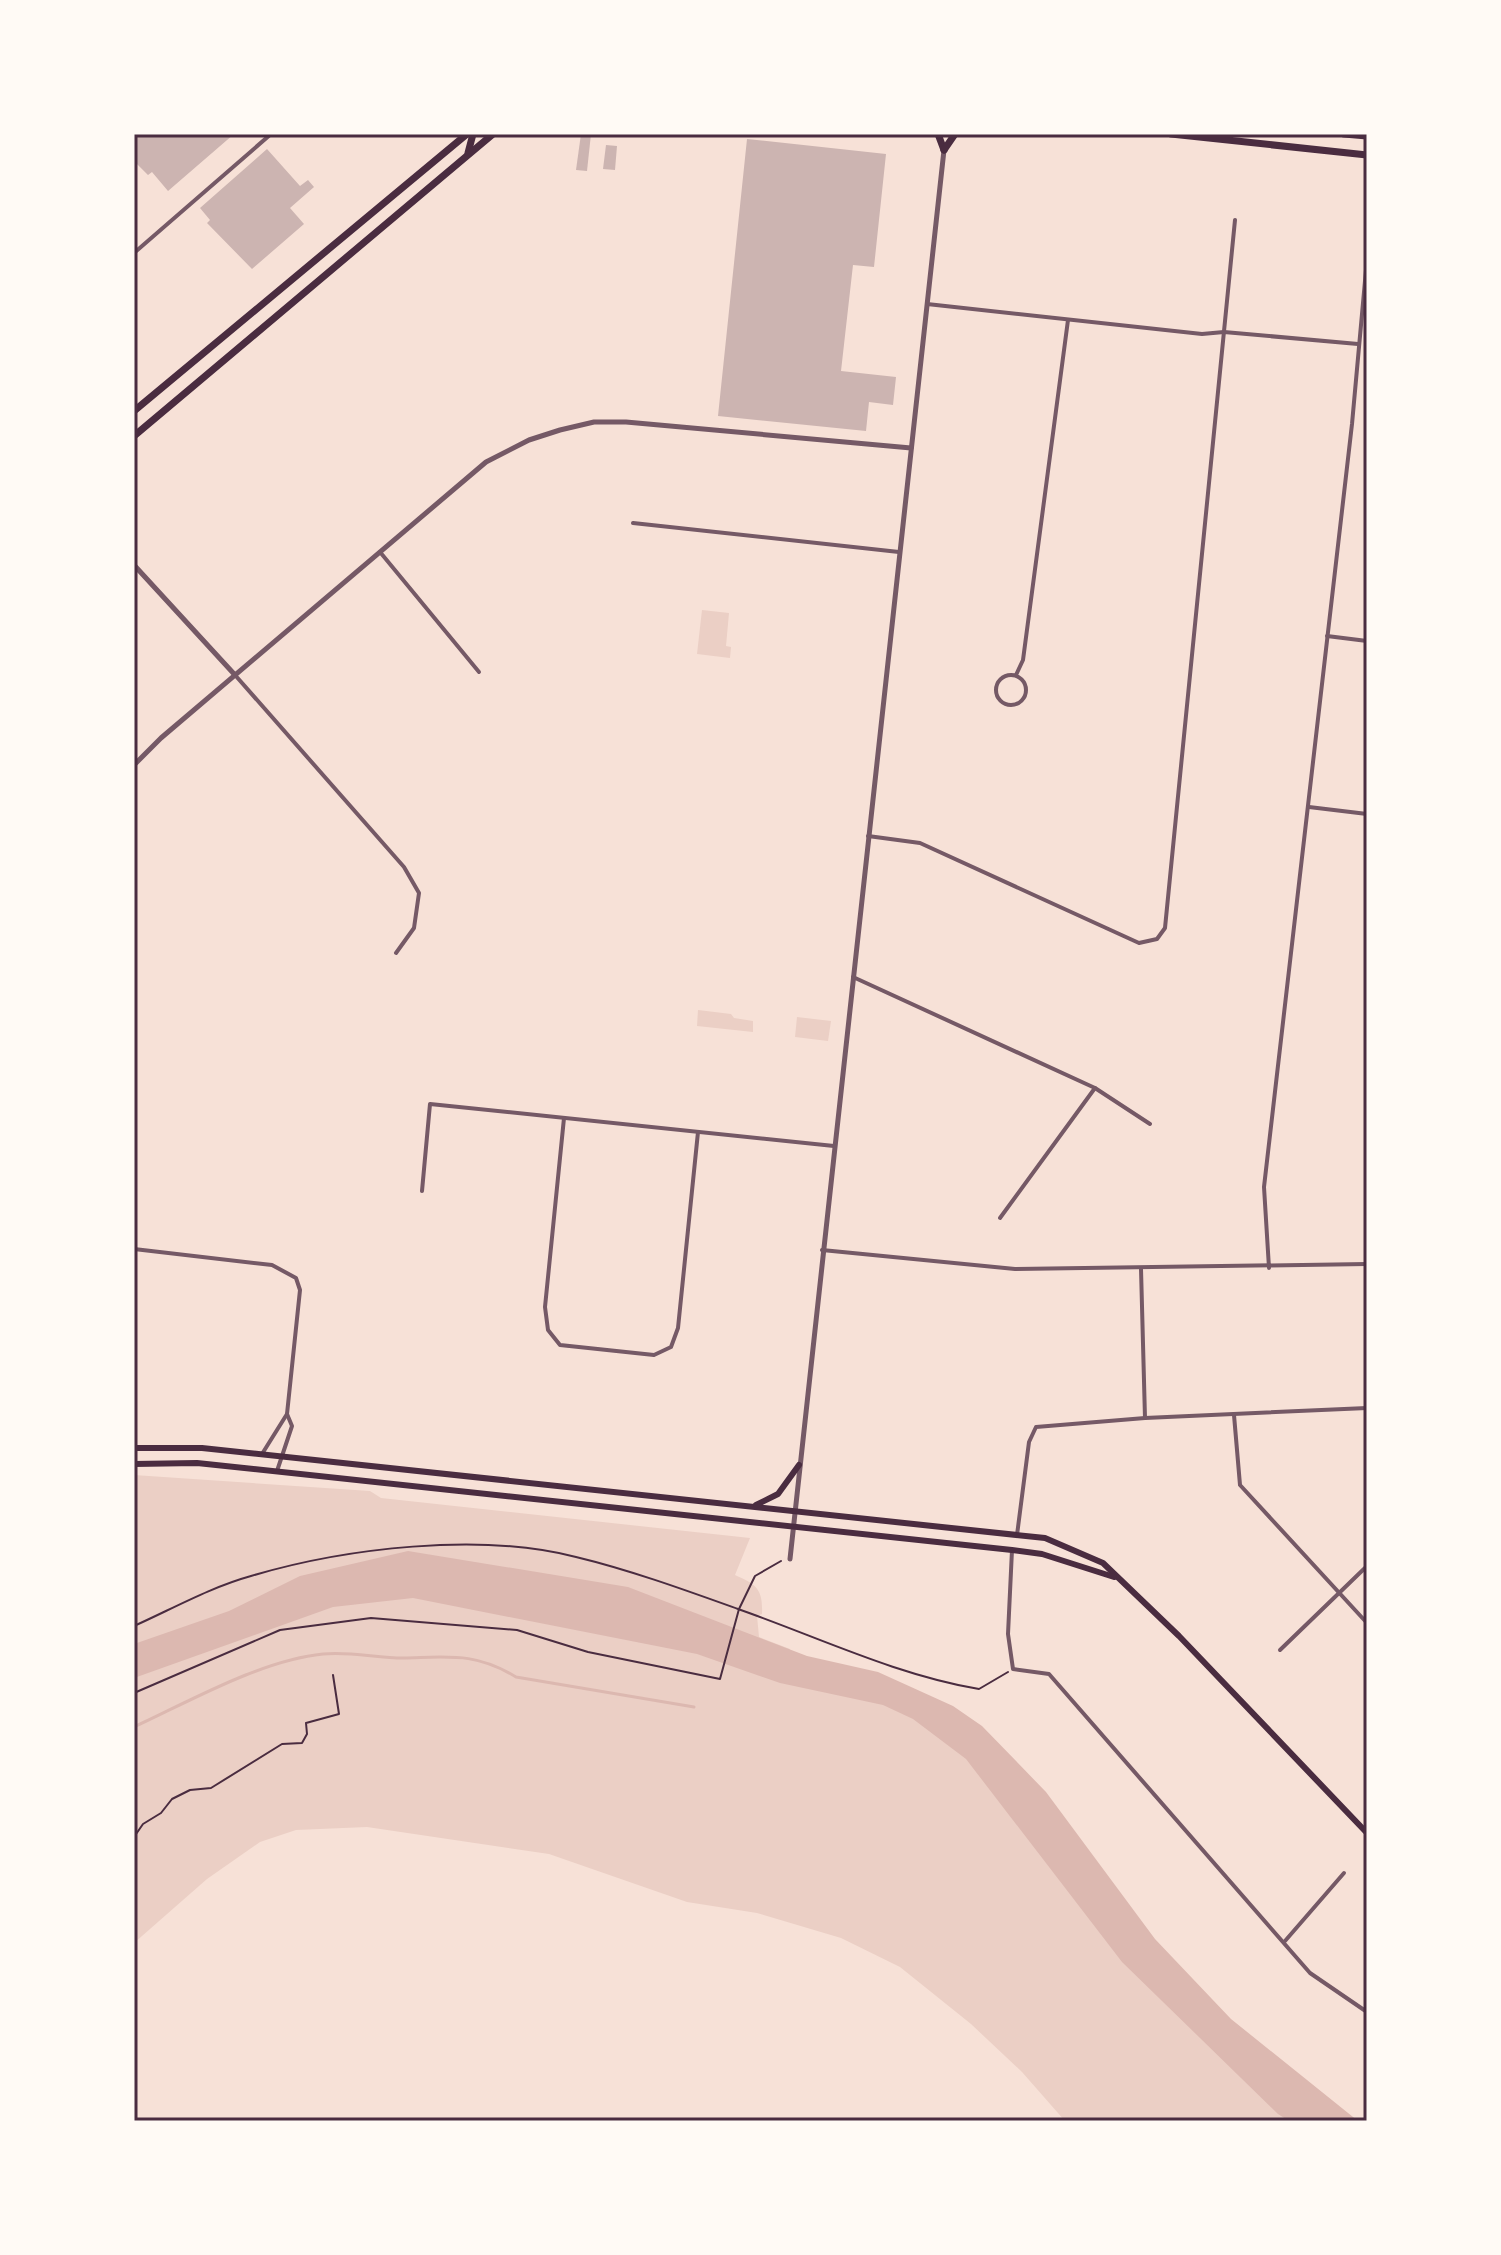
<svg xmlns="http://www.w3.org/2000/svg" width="1501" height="2255" viewBox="0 0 1501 2255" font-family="'Exo 2',sans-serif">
	<rect width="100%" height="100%" fill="#f7e1d7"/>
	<g fill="#ebcfc5">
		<polygon points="702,610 729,613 726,646 731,647 730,658 697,654"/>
		<polygon points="698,1010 731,1014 734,1018 753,1021 753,1032 697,1026"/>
		<polygon points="797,1017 831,1021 828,1041 795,1037"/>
		<path d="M134 1475 370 1491 381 1498 750 1538 735 1575C757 1585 763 1589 762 1614L757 1616 759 1637 790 1649 788 1667 904 1711 967 1750 1297 2121H1065L1022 2072 971 2024 900 1967 841 1938 757 1913 687 1902 549 1854 367 1827 296 1830 260 1842 207 1879 134 1943Z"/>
	</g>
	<polygon fill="#dcb8b0" points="408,1551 628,1587 807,1656 878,1672 953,1706 982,1726 1046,1792 1155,1939 1231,2019 1358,2121 1289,2121 1278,2114 1122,1962 966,1759 913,1719 883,1705 780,1683 697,1654 413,1598 333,1607 134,1678 134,1644 229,1611 300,1576"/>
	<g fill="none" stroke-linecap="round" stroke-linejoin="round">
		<path stroke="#dcb8b0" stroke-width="3" d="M134 1727C190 1701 262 1660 323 1654 349 1651 377 1658 403 1658 449 1657 475 1652 516 1677L694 1707"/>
	</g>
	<g fill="#ccb4b1">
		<polygon points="134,134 234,134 168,191 152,172 148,175 134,161"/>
		<polygon points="581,134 591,134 587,171 576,170"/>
		<polygon points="747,139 886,154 874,267 853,265 841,371 896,377 893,405 869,402 866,431 718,416"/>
		<polygon points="606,145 617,146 615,170 603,169"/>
		<polygon points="267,149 300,186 308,180 314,187 290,208 304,224 252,269 207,223 210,220 200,208"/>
	</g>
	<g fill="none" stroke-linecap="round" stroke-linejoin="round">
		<g stroke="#4a2c40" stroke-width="2">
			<path d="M134 1626C172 1609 211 1587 251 1576 345 1548 480 1532 576 1557 630 1570 685 1590 738 1609 818 1637 896 1675 979 1689L1008 1672"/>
			<polyline points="134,1693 280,1630 371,1618 517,1630 588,1652 720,1679 739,1609 755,1576 781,1561"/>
			<polyline points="134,1837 143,1824 161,1813 172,1799 190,1790 211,1788 282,1744 302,1743 307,1734 306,1723 339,1714 333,1675"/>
		</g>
		<g stroke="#755966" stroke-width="4">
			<polyline points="134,253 271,134"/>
			<polyline points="927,304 1202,334 1224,332 1358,344"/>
			<polyline points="633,523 899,552"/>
			<polyline points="380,552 479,672"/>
			<polyline points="1327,636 1367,641"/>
			<circle cx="1011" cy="690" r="15"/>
			<polyline points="235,675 404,867 419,893 414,928 396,953"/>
			<polyline points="1016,675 1023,660 1068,320"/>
			<polyline points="1309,807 1367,814"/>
			<polyline points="868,836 920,843 1139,943 1157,939 1165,928 1235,220"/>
			<polyline points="853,977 1095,1088 1150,1124"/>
			<polyline points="564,1118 545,1307 548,1330 560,1345 654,1355 671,1347 678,1328 698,1132"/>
			<polyline points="422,1191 430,1104 834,1146"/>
			<polyline points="1000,1218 1095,1088"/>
			<polyline points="134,1249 272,1265 296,1278 300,1290 287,1414 262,1454"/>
			<polyline points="822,1250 1015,1269 1367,1264"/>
			<polyline points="1269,1268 1264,1187 1352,424 1367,259"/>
			<polyline points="1141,1269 1145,1418"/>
			<polyline points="1234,1415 1240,1485 1367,1623"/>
			<polyline points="277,1471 292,1426 287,1414"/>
			<polyline points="1017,1535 1029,1442 1036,1427 1145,1418 1367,1408"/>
			<polyline points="1012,1550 1008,1634 1013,1669 1049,1674 1310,1973 1367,2012"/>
			<polyline points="1280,1650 1367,1566"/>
			<polyline points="1285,1941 1344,1873"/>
		</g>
		<g stroke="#755966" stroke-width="5">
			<polyline points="134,565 235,675"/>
			<polyline points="134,765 161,738 486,462 529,440 560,430 594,422 626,422 911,448"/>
			<polyline points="790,1559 944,150"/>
		</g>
		<g stroke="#4a2c40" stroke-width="6">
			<polyline points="134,1448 202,1448 1045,1538 1103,1563 1179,1636 1367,1833"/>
			<polyline points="134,1464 197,1463 1012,1550 1042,1554 1114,1577"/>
			<polyline points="756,1505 778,1494 799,1465"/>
		</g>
		<g stroke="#4a2c40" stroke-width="7">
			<polyline points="938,134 944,150"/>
			<polyline points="1171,134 1367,155"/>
			<polyline points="1344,134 1367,136"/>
			<polyline points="944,150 955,134"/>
		</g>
		<g stroke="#4a2c40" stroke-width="7">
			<polyline points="468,153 473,134"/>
			<polyline points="134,411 467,134"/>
			<polyline points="134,436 493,134"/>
		</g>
	</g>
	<rect width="1501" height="2255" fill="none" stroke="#fffaf5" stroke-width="272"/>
	<rect x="136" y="136" width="1229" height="1983" fill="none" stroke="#4a2c40" stroke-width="3"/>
</svg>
